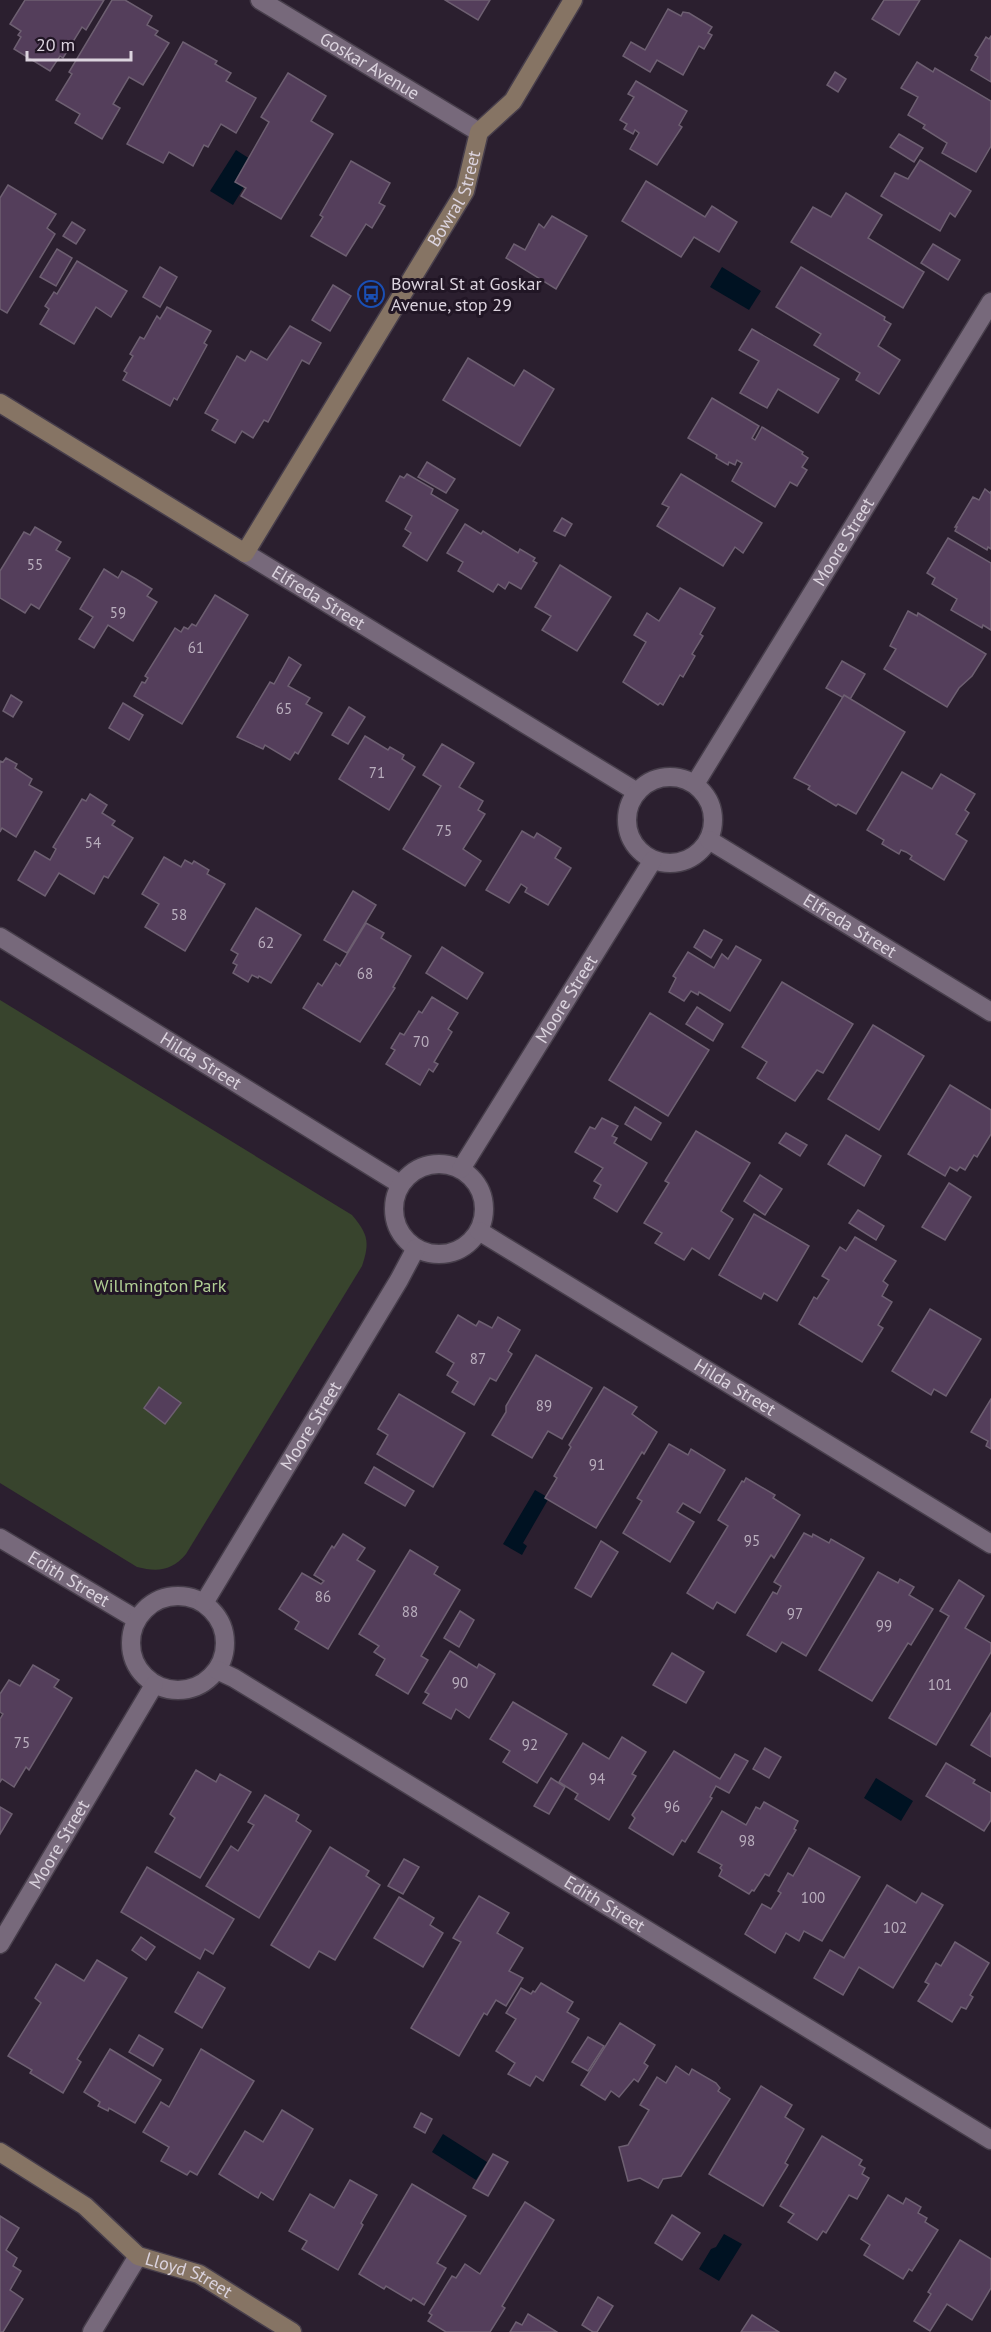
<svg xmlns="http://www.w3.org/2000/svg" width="991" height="2332" viewBox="0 0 991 2332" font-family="'PT Sans',sans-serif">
	<rect width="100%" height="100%" fill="#2b1f2f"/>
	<path fill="#38442d" d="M0 1000 352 1215C368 1234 370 1242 362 1266L186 1554C172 1571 157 1572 137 1567L0 1483Z"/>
	<g fill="#001222">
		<polygon points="236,150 258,164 233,205 210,191"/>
		<polygon points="722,267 761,291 749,310 710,287"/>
		<polygon points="535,1490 549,1498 523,1543 527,1546 522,1555 503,1544"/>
		<polygon points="876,1778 913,1801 901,1821 864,1798"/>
		<polygon points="443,2134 487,2162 476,2180 432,2152"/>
		<polygon points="724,2234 742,2244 719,2281 699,2269 711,2249 716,2247"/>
	</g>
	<g fill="#543e5b" stroke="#6d5f71" stroke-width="1.5">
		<polygon points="25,0 104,0 86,30 82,27 63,58 60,56 50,71 14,49 21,37 18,35 21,31 10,24"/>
		<polygon points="112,0 125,0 152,16 147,25 158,31 155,35 169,43 143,85 129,77 113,104 120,108 102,139 75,123 80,114 56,100 72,74 69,72"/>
		<polygon points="445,0 490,0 478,20"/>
		<polygon points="884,0 920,0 899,35 872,19"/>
		<polygon points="668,9 681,16 683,12 689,13 712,27 708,33 712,35 704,49 699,46 683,75 657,60 650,72 623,56 631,42 645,50"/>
		<polygon points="991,36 991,82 971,70 978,57 975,55 986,37 989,39"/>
		<polygon points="183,42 217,61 215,64 231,73 226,81 256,98 236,133 221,124 208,147 204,145 193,166 169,152 163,163 127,144"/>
		<polygon points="917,62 933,72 935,68 991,101 991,146 976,172 942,153 947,143 923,128 925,125 908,115 918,97 901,88"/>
		<polygon points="835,72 846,79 838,92 827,85"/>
		<polygon points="288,73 326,96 311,121 333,134 281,219 241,196 246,188 235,182 269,122 261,117"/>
		<polygon points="636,81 687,111 679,125 682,127 657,165 630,149 639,133 635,130 633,134 624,129 627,124 620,120 634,97 628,94"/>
		<polygon points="899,134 923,148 914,162 890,147"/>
		<polygon points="920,160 971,191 955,217 950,213 940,231 881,196 895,173 908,179"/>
		<polygon points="351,161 390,183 379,203 385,206 372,228 366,224 346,256 311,236 323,217 320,215"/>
		<polygon points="646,181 705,217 712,206 737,222 719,252 694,237 681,257 622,221"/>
		<polygon points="8,185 56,214 47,228 55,234 7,313 0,309 0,198"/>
		<polygon points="846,193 882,215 868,238 924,272 903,308 791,242 813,207 831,217"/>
		<polygon points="552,216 587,236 556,289 506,258 514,244 525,250 539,224 544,228"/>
		<polygon points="72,222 85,230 76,244 63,236"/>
		<polygon points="933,244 960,260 948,280 921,263"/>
		<polygon points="57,249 72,258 56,286 40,277"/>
		<polygon points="77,261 127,291 111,317 96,307 74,344 40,324 49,309 45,306 54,292 57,294"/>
		<polygon points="160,267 177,277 160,307 143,297"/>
		<polygon points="801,267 885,317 884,320 891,324 878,346 900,360 879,394 856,380 860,373 814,345 821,334 776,307"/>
		<polygon points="333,285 351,296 330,331 312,320"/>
		<polygon points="167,307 211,331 204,343 207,345 177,400 174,398 170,406 123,380 127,373 124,371 133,356 130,354 140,337 144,339 157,316 160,319"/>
		<polygon points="290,326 321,343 309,364 302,360 268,422 264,420 253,438 242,431 235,443 212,430 218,420 205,413 237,356 245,361 251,351 267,360"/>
		<polygon points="752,329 839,379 818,413 778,389 767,408 740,393 759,361 739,350"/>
		<polygon points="468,358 514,386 524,370 554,389 520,446 443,400"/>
		<polygon points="712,398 759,426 752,438 755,440 762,427 803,452 802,454 808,458 802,467 807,470 797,486 790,482 775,507 732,481 742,463 737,460 735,465 729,462 728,465 716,458 717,455 688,438"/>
		<polygon points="427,462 455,479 446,493 418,477"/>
		<polygon points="407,474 433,489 431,494 458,510 427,561 403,546 411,533 405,529 412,516 386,501 400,476 404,478"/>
		<polygon points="681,474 762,523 743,553 735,547 723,566 657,526 669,507 662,504"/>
		<polygon points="985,489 990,493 991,491 991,549 988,547 987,550 955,531 957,527 955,527 973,497 979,500"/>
		<polygon points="562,518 572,524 565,536 554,531"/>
		<polygon points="465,524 481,534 483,531 518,553 520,549 535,558 533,561 537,563 521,589 509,582 505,589 498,584 493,592 458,571 463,562 447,553"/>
		<polygon points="35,527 61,542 56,550 70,558 39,609 31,604 25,613 0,598 0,571 24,532 30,535"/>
		<polygon points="948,538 991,563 991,630 983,625 982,628 951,610 957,599 932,584 935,578 927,573"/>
		<polygon points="560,565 611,597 577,651 542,630 551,616 535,607"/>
		<polygon points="104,569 118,578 122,571 136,579 152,589 147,596 157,602 133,641 108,625 94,648 79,639 93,617 80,609"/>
		<polygon points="680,588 715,608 700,634 703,636 692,654 695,656 683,677 680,675 663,705 660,703 658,705 623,682 646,642 634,635 647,613 659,621"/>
		<polygon points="215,595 248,615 182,724 134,696 142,682 145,683 148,678 145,676 175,628 181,632 184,627 188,629 192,624 196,626"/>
		<polygon points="908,611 917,616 918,613 986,654 972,676 959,688 947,707 884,669 896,649 890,646"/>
		<polygon points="289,657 301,665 288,686 310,698 306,704 322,713 298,754 295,752 290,760 265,745 263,749 237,737 270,682 274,684"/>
		<polygon points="842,661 865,674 849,701 826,688"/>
		<polygon points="11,695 22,702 13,717 3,711"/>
		<polygon points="844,695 905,732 856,814 838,804 836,806 808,789 810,786 794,778"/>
		<polygon points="123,703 143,715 129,740 109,728"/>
		<polygon points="349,707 365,717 348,744 332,735"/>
		<polygon points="365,736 388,750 390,747 404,755 402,759 415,767 389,810 339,779"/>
		<polygon points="442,744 474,763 459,787 483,801 478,810 485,814 463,849 481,861 465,886 403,849 441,786 423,775"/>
		<polygon points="6,758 17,764 15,768 32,779 29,785 42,792 16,837 2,828 0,832 0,761 3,762"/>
		<polygon points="902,772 932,789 941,774 975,794 965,810 969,813 956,834 967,841 944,880 910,859 912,856 906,852 901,850 899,854 882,844 884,840 867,830"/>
		<polygon points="90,794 107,805 102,813 115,821 112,825 133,838 108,878 104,876 94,894 59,873 45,896 18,880 35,851 50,860 56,849 53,847 82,799 86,801"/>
		<polygon points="522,831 534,838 537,833 561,848 555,858 571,868 548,905 525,892 527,888 521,884 509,903 486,890"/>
		<polygon points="164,857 181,867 185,860 192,864 194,861 209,870 207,874 225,884 185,951 145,927 159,904 142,894"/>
		<polygon points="353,891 376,905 347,953 324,940"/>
		<polygon points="256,908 301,935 271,983 259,976 258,978 252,975 248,982 233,973 237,965 233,963 238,954 231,950"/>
		<polygon points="366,923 384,933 381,938 411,956 393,987 395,988 360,1042 303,1008 318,983 322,986 336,963 340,966"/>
		<polygon points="704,930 722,940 711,958 694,947"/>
		<polygon points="736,946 761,960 730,1011 699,992 698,995 691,991 684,1001 669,992 676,978 673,976 688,952 714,968 722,954 728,959"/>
		<polygon points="442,947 483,973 467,999 426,973"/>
		<polygon points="782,982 853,1024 823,1073 817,1070 795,1101 757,1078 767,1062 742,1047"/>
		<polygon points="432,997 458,1013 448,1029 452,1032 434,1062 438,1064 433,1072 429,1069 420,1085 386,1064 395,1050 391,1048 400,1033 404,1035 419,1011 422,1013"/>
		<polygon points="697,1007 723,1024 713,1041 686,1024"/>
		<polygon points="650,1013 709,1050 668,1116 609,1080"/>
		<polygon points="873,1025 924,1056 879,1130 828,1099"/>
		<polygon points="950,1085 991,1110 991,1134 977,1157 974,1155 965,1170 960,1167 957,1171 950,1167 945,1176 908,1154"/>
		<polygon points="635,1107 661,1123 651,1140 625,1124"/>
		<polygon points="602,1118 618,1126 612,1136 617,1138 614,1143 647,1163 617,1212 594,1198 601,1185 594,1181 603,1168 575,1152 590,1127 595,1129"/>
		<polygon points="696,1131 750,1163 721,1211 733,1219 709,1259 692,1248 684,1260 655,1243 662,1233 644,1223 669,1183 665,1181"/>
		<polygon points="786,1133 807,1145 800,1156 779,1143"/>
		<polygon points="846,1135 881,1156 864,1186 828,1164"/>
		<polygon points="760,1175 782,1189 765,1215 744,1201"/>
		<polygon points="949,1183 971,1197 945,1240 922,1227"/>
		<polygon points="858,1210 884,1226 876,1240 849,1223"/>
		<polygon points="754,1214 809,1246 777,1301 764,1293 761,1299 719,1275"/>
		<polygon points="855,1237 896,1261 883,1281 888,1285 882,1296 892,1302 878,1325 883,1328 862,1362 799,1324 814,1297 817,1299 829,1280 822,1276 840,1247 846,1251"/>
		<polygon points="930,1309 981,1339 946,1396 934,1389 931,1395 892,1371"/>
		<polygon points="458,1315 476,1326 479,1321 492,1328 498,1317 520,1330 508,1351 512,1354 496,1381 490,1378 474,1405 452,1392 458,1382 447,1375 454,1363 436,1352"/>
		<polygon points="536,1355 592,1388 562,1439 548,1431 532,1458 492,1435 506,1412 506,1406"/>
		<polygon points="159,1387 181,1403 165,1424 144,1408"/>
		<polygon points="604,1387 637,1407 632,1414 657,1432 644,1454 642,1452 596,1528 545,1498 557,1478 554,1476 571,1447 569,1445"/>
		<polygon points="399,1394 465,1433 433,1487 377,1454 388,1435 378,1429"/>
		<polygon points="991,1399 991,1449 986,1446 988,1441 971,1432"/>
		<polygon points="669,1444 688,1455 691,1449 725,1470 700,1513 683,1503 677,1512 694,1522 670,1562 623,1533 642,1501 637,1498"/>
		<polygon points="374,1467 414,1491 405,1506 365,1483"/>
		<polygon points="746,1478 775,1495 773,1498 800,1515 774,1558 771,1555 735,1613 717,1602 713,1609 687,1593 728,1526 718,1520 742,1481 744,1482"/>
		<polygon points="804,1533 812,1537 813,1534 829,1543 831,1539 864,1558 806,1656 782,1642 776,1652 747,1635 773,1592 777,1594 781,1586 774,1582"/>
		<polygon points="343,1534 365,1548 357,1560 375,1571 328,1649 295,1629 299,1622 279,1609 302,1573 321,1584 324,1581 314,1575 332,1546 334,1548"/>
		<polygon points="601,1541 618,1552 591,1597 575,1588"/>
		<polygon points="410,1550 438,1567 434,1574 460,1590 421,1656 428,1660 408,1694 376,1675 385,1659 374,1652 379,1646 359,1634"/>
		<polygon points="878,1572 898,1583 900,1579 914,1587 909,1595 933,1609 911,1645 908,1643 872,1701 819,1670"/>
		<polygon points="959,1580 984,1596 965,1628 991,1643 991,1652 936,1745 889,1718 949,1616 940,1611"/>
		<polygon points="460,1611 474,1620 459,1647 444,1638"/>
		<polygon points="450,1651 477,1668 479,1664 495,1674 469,1718 456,1709 451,1719 423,1703 429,1694 425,1692"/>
		<polygon points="672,1653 704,1672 686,1703 653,1685"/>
		<polygon points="33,1665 59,1680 54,1687 72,1698 29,1770 26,1767 14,1787 2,1779 0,1782 0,1719 3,1714 0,1712 0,1694 9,1680 20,1686"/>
		<polygon points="513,1702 567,1734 537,1783 503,1762 510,1751 490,1739"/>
		<polygon points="991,1713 991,1757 971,1745"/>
		<polygon points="622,1737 646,1752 632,1774 636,1776 609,1820 575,1799 578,1794 559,1782 583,1743 609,1759"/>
		<polygon points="765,1748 781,1757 769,1778 753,1769"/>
		<polygon points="674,1751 720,1779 735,1754 748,1761 729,1793 716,1786 710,1797 712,1798 685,1842 682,1840 673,1855 629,1828 635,1818 632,1815"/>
		<polygon points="946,1763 975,1780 973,1783 991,1793 991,1820 984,1831 926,1796"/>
		<polygon points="196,1770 216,1782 220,1774 251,1792 200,1878 155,1852 175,1818 170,1814"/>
		<polygon points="551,1778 565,1787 549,1814 534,1806"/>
		<polygon points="265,1795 299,1815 296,1821 311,1831 259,1918 206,1886 231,1846 238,1851 254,1825 248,1822"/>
		<polygon points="764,1802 798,1821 794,1829 796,1830 769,1876 765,1874 754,1891 752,1890 749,1894 719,1876 722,1870 720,1868 722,1865 698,1852 722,1811 746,1825 756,1807 760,1809"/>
		<polygon points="0,1807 12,1814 0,1834"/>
		<polygon points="330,1847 369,1871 366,1876 380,1885 335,1960 319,1951 309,1968 271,1945"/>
		<polygon points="809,1848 860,1877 822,1941 804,1931 799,1941 786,1933 775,1953 745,1934 762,1904 771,1909 781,1893 778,1891 788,1873 793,1876"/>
		<polygon points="404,1859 419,1867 403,1894 388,1886"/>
		<polygon points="147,1867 234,1919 213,1954 205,1949 200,1959 121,1912"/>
		<polygon points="887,1885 916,1903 922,1893 943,1905 893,1988 859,1967 843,1995 814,1978 830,1950 844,1958"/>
		<polygon points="479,1896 509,1913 497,1933 523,1948 509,1971 523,1978 506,2006 496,2000 487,2015 484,2013 459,2056 411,2028 461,1942 453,1938"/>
		<polygon points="399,1897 434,1918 430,1925 443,1933 423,1967 374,1938"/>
		<polygon points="141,1937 155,1947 146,1960 132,1950"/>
		<polygon points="955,1942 989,1963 970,1995 973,1997 966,2009 961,2007 952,2022 918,2001 929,1984 925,1982 936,1963 941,1966"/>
		<polygon points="97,1960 127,1978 77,2059 81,2062 63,2093 30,2073 32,2070 8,2056 41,2003 35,1998 56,1964 84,1981"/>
		<polygon points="198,1972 225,1988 202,2028 175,2012"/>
		<polygon points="541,1983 573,2002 567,2012 579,2019 543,2081 536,2076 530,2086 508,2074 515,2063 496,2051 516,2019 506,2013 521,1988 531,1994 533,1991 535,1992"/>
		<polygon points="620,2023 655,2045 644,2063 648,2066 638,2082 634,2079 619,2097 611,2091 605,2100 581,2085"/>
		<polygon points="139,2035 163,2049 153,2066 129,2052"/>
		<polygon points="588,2037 604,2046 588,2071 572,2062"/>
		<polygon points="110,2049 161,2080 135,2123 109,2108 108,2111 98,2106 100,2102 84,2092"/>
		<polygon points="201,2049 254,2081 197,2175 190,2171 187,2175 161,2161 169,2147 143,2132 161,2102 169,2107"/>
		<polygon points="676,2066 689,2075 692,2069 716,2083 720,2088 718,2091 730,2099 681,2176 663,2179 658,2188 640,2178 628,2181 619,2147 628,2145 649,2110 640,2105 657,2077 666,2083"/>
		<polygon points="761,2086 792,2105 785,2117 804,2129 785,2163 788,2165 763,2206 709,2174"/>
		<polygon points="282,2110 313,2129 273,2200 261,2192 258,2198 219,2174 245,2131 263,2142"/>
		<polygon points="421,2113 432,2119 425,2133 414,2127"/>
		<polygon points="822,2136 862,2160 859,2165 865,2168 862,2174 869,2178 857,2199 849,2195 826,2233 823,2231 817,2240 788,2222 794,2214 780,2206"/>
		<polygon points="493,2154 508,2162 488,2196 473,2188"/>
		<polygon points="350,2180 377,2195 361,2223 363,2225 338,2270 302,2249 307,2241 289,2231 310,2194 334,2208"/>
		<polygon points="412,2184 466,2216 437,2263 446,2268 424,2305 413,2298 411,2301 386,2286 384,2289 359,2274"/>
		<polygon points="888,2195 903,2204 906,2198 921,2207 918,2213 927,2218 925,2222 938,2230 912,2271 909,2269 903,2279 864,2255 870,2245 861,2239"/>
		<polygon points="525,2202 554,2220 502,2306 505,2308 490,2332 446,2332 428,2321 432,2315 429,2313 452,2276 456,2278 465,2264 480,2274"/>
		<polygon points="672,2215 700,2233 682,2260 655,2243"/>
		<polygon points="0,2216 19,2228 6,2250 17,2258 13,2266 21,2271 10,2290 23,2299 3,2332 0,2332"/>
		<polygon points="960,2240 991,2259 991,2288 972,2320 947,2304 930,2331 914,2321 931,2294 928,2292"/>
		<polygon points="598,2297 613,2306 597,2332 593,2332 582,2325"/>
		<polygon points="528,2314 557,2332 510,2332 516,2322 522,2325"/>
		<polygon points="752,2315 779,2332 741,2332"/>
	</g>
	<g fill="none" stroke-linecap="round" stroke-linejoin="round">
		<defs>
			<g id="street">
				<path id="s1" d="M260 0 479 132"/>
				<path id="s2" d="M245 553 637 792"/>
				<circle cx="670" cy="820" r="43"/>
				<path id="s3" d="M695 784 991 302"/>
				<path id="s4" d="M709 840 991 1012"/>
				<path id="s5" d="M0 937 400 1184"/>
				<circle cx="439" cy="1209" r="45"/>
				<path id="s6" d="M461 1169 653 860"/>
				<path id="s7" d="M479 1231 991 1544"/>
				<path id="s8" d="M0 1538 136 1619"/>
				<circle cx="178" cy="1643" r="47"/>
				<path id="s9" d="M204 1603 399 1280 416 1248"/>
				<path id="s10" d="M217 1670 234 1678 991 2140"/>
				<path id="s11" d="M0 1944 154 1685"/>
				<polyline points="92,2332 138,2256"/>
			</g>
			<g id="secondary">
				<path id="s12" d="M0 403 245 553 465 191 479 132 513 101 573 0"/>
				<path id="s13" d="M0 2152 85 2206 138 2256 199 2274 292 2332"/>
			</g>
		</defs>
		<use href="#street" stroke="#473e4b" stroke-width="21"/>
		<use href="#secondary" stroke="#473e4b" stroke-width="21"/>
		<use href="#street" stroke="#77697b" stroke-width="18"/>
		<use href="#secondary" stroke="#867464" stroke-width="18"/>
	</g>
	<defs>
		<symbol id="bus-ring" viewBox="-11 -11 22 22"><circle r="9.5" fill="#211625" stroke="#1a4fb4" stroke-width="1.5"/><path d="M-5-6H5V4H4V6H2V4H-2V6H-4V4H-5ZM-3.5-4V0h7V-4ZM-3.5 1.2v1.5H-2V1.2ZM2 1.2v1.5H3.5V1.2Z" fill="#1a4fb4"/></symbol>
	</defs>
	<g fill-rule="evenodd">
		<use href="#bus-ring" x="356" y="279" width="30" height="30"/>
	</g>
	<g text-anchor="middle" stroke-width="6" stroke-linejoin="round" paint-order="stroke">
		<g font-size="15" fill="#b9aebd">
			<text x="35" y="570">55</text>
			<text x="118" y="618">59</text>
			<text x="196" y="653">61</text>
			<text x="284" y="714">65</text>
			<text x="377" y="778">71</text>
			<text x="444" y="836">75</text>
			<text x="93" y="848">54</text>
			<text x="179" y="920">58</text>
			<text x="266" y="948">62</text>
			<text x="365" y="979">68</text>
			<text x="421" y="1047">70</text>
			<text x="478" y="1364">87</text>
			<text x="544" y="1411">89</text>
			<text x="597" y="1470">91</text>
			<text x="752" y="1546">95</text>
			<text x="323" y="1602">86</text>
			<text x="410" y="1617">88</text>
			<text x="795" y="1619">97</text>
			<text x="884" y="1631">99</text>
			<text x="460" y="1688">90</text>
			<text x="940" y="1690">101</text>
			<text x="22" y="1748">75</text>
			<text x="530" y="1750">92</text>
			<text x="597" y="1784">94</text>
			<text x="672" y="1812">96</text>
			<text x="747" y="1846">98</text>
			<text x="813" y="1903">100</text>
			<text x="895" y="1933">102</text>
		</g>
		<g font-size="18" fill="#dbd3de" stroke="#211625">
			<text dy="6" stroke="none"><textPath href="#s1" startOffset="128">Goskar Avenue</textPath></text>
			<text dy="6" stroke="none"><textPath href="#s12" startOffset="700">Bowral Street</textPath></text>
			<text dy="6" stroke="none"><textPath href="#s3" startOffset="284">Moore Street</textPath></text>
			<text dy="6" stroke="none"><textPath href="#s2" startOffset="86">Elfreda Street</textPath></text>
			<text dy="6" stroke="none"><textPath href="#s4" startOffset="165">Elfreda Street</textPath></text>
			<text dy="6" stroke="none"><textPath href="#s6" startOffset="200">Moore Street</textPath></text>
			<text dy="6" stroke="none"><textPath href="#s5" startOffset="236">Hilda Street</textPath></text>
			<text dy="6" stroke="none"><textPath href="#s7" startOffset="300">Hilda Street</textPath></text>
			<text dy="6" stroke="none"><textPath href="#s9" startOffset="207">Moore Street</textPath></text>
			<text dy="6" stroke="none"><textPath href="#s8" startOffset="80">Edith Street</textPath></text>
			<text dy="6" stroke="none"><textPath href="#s11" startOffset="116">Moore Street</textPath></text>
			<text dy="6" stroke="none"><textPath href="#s10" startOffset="453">Edith Street</textPath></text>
			<text dy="6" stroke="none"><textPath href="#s13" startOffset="228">Lloyd Street</textPath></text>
		</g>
		<g font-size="18" fill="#dbd3de" stroke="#211625" text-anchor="start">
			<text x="391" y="290">Bowral St at Goskar<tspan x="391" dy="21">Avenue, stop 29</tspan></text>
		</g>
		<g font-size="18" fill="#b0ce94" stroke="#211625">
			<text x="160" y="1292">Willmington Park</text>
		</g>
	</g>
	<path d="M27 51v9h104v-9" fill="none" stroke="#dbd3de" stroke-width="3"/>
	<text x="36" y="51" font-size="18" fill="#dbd3de" stroke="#211625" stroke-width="4.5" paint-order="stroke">20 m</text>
</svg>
